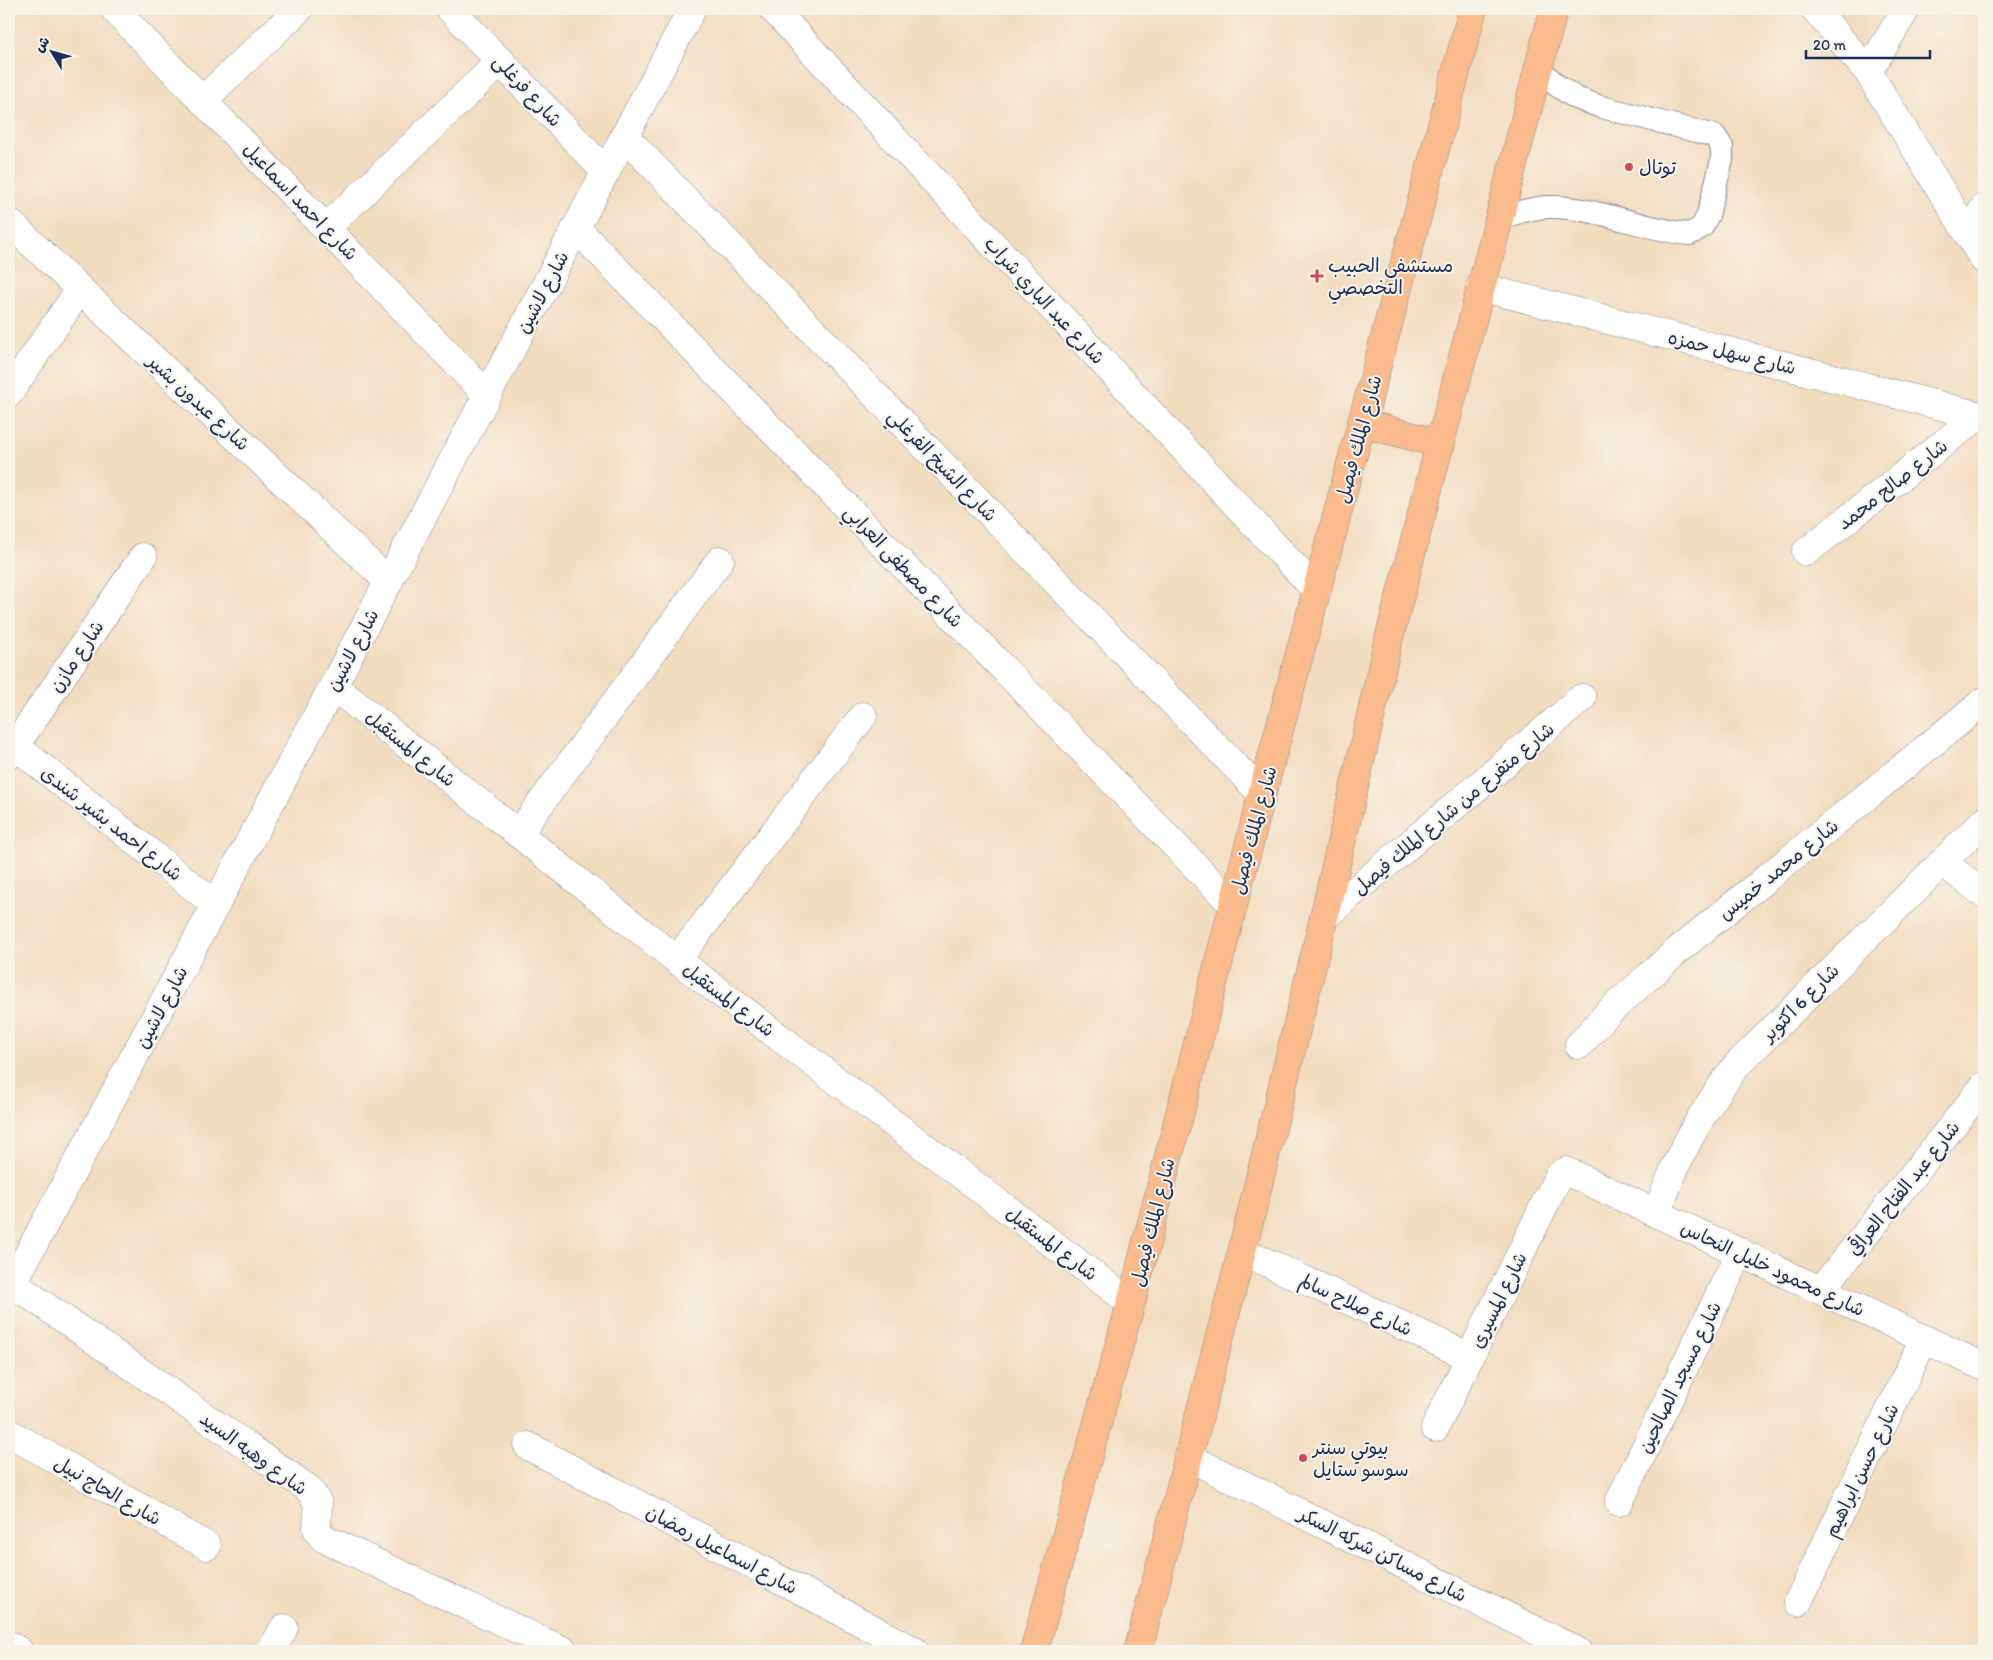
<svg xmlns="http://www.w3.org/2000/svg" width="1993" height="1660" viewBox="0 0 1993 1660" font-family="Itim,'Playpen Sans Arabic',sans-serif">
	<rect width="100%" height="100%" fill="#f7f3e8"/>
	<filter id="ink" filterUnits="userSpaceOnUse"><feTurbulence type="fractalNoise" baseFrequency=".02" numOctaves="2"/><feDisplacementMap in="SourceGraphic" scale="10" xChannelSelector="R" yChannelSelector="G"/><feConvolveMatrix kernelMatrix="1 2 1 2 8 2 1 2 1" color-interpolation-filters="sRGB"/></filter>
	<filter id="wash" filterUnits="userSpaceOnUse"><feTurbulence type="fractalNoise" baseFrequency=".0096" numOctaves="4" result="noise"/><feDisplacementMap in="SourceGraphic" scale="20" xChannelSelector="R" yChannelSelector="G"/><feGaussianBlur stdDeviation="1.12" result="paint"/><feColorMatrix in="noise" values="0 0 0 0 0 0 0 0 0 0 0 0 0 0 0 0 0 1.4 0 .05"/><feComposite in="paint" operator="in"/></filter>
	<g filter="url(#wash)">
		<rect width="100%" height="100%" fill="#f2dcbe"/>
	</g>
	<g filter="url(#ink)">
		<g fill="none" stroke-linecap="round" stroke-linejoin="round">
			<defs>
				<path id="service" d="M1499 219C1515 213 1530 208 1547 207 1592 205 1644 230 1690 234L1702 227 1708 215 1722 160V147L1715 136 1598 106 1576 98 1556 85 1538 67"/>
				<g id="minor">
					<polyline points="114,9 487,395"/>
					<polyline points="450,9 606,172"/>
					<polyline points="773,9 1317,591"/>
					<polyline points="1815,9 1868,72 1984,260"/>
					<polyline points="1868,72 1906,9"/>
					<polyline points="203,100 299,9"/>
					<polyline points="624,136 1262,794"/>
					<polyline points="9,222 389,582"/>
					<polyline points="326,228 501,61"/>
					<polyline points="576,228 1233,905"/>
					<polyline points="1968,233 1984,208"/>
					<polyline points="1480,287 1984,417"/>
					<polyline points="9,393 80,289"/>
					<polyline points="1806,552 1978,416"/>
					<polyline points="333,686 677,960 1131,1303"/>
					<polyline points="9,741 216,905"/>
					<polyline points="9,755 143,557"/>
					<polyline points="518,834 720,560"/>
					<polyline points="1942,862 1984,894"/>
					<polyline points="1324,917 1582,698"/>
					<polyline points="677,960 863,716"/>
					<polyline points="1579,1045 1609,1012 1677,951 1984,701"/>
					<path d="M1657 1214C1676 1157 1700 1114 1736 1066L1984 821"/>
					<polyline points="1242,1251 1470,1357"/>
					<polyline points="12,1283 309,1489 318,1503 317,1530 323,1538 564,1651"/>
					<polyline points="9,1290 333,686 692,9"/>
					<polyline points="1821,1290 1984,1086"/>
					<polyline points="1435,1428 1559,1175 1566,1171 1984,1367"/>
					<polyline points="9,1433 207,1546"/>
					<polyline points="528,1446 915,1651"/>
					<polyline points="1188,1457 1577,1651"/>
					<polyline points="1619,1502 1740,1252"/>
					<polyline points="1798,1602 1924,1339"/>
					<polyline points="9,1645 19,1651"/>
					<polyline points="271,1651 284,1628"/>
				</g>
				<g id="primary">
					<polyline points="1362,423 1441,444"/>
					<polyline points="1034,1651 1131,1303 1262,794 1473,9"/>
					<polyline points="1138,1651 1242,1251 1324,917 1387,646 1554,9"/>
				</g>
			</defs>
			<use href="#service" stroke="#86868e" stroke-width="24"/>
			<use href="#minor" stroke="#86868e" stroke-width="29"/>
			<use href="#primary" stroke="#86868e" stroke-width="29"/>
			<use href="#service" stroke="#fff" stroke-width="22"/>
			<use href="#minor" stroke="#fff" stroke-width="28"/>
			<use href="#primary" stroke="#fbbb8c" stroke-width="28"/>
		</g>
	</g>
	<g fill="#d1495b" stroke="#f7f3e8" stroke-width="2">
		<circle cx="1629" cy="167" r="5"/>
		<path d="M1314.5 268.5h5v5h5v5h-5v5h-5v-5h-5v-5h5z"/>
		<circle cx="1303" cy="1458" r="5"/>
	</g>
	<g text-anchor="middle" stroke-width="4" stroke-linejoin="round" paint-order="stroke">
		<g font-size="19" fill="#1b2f5e" stroke="#f7f3e8">
			<text transform="translate(528 90) rotate(47)" y="7">شارع فرغلى</text>
			<text transform="translate(301 201) rotate(46)" y="7">شارع احمد اسماعيل</text>
			<text transform="translate(542 292) rotate(-62)" y="7">شارع لاشين</text>
			<text transform="translate(1045 300) rotate(47)" y="7">شارع عبد الباري شراب</text>
			<text transform="translate(1732 352) rotate(14)" y="7">شارع سهل حمزه</text>
			<text transform="translate(199 402) rotate(43)" y="7">شارع عبدون بشير</text>
			<text transform="translate(1358 439) rotate(-75)" y="7">شارع الملك فيصل</text>
			<text transform="translate(943 465) rotate(46)" y="7">شارع الشيخ الفرغلي</text>
			<text transform="translate(1892 484) rotate(-38)" y="7">شارع صالح محمد</text>
			<text transform="translate(904 566) rotate(46)" y="7">شارع مصطفى العرابي</text>
			<text transform="translate(352 650) rotate(-62)" y="7">شارع لاشين</text>
			<text transform="translate(76 656) rotate(-56)" y="7">شارع مازن</text>
			<text transform="translate(411 748) rotate(39)" y="7">شارع المستقبل</text>
			<text transform="translate(1453 808) rotate(-40)" y="7">شارع متفرع من شارع الملك فيصل</text>
			<text transform="translate(112 823) rotate(38)" y="7">شارع احمد بشير شندى</text>
			<text transform="translate(1253 830) rotate(-75)" y="7">شارع الملك فيصل</text>
			<text transform="translate(1778 869) rotate(-39)" y="7">شارع محمد خميس</text>
			<text transform="translate(729 999) rotate(37)" y="7">شارع المستقبل</text>
			<text transform="translate(1800 1002) rotate(-45)" y="7">شارع 6 اكتوبر</text>
			<text transform="translate(161 1007) rotate(-62)" y="7">شارع لاشين</text>
			<text transform="translate(1903 1188) rotate(-51)" y="7">شارع عبد الفتاح العراقي</text>
			<text transform="translate(1152 1222) rotate(-76)" y="7">شارع الملك فيصل</text>
			<text transform="translate(1052 1243) rotate(37)" y="7">شارع المستقبل</text>
			<text transform="translate(1773 1268) rotate(25)" y="7">شارع محمود خليل النحاس</text>
			<text transform="translate(1498 1300) rotate(-64)" y="7">شارع المسيرى</text>
			<text transform="translate(1356 1304) rotate(25)" y="7">شارع صلاح سالم</text>
			<text transform="translate(1679 1377) rotate(-64)" y="7">شارع مسجد الصالحين</text>
			<text transform="translate(254 1453) rotate(36)" y="7">شارع وهبه السيد</text>
			<text transform="translate(1861 1470) rotate(-64)" y="7">شارع حسن ابراهيم</text>
			<text transform="translate(108 1490) rotate(30)" y="7">شارع الحاج نبيل</text>
			<text transform="translate(722 1549) rotate(28)" y="7">شارع اسماعيل رمضان</text>
			<text transform="translate(1383 1554) rotate(27)" y="7">شارع مساكن شركه السكر</text>
		</g>
		<g font-size="19" fill="#1b2f5e" stroke="#f7f3e8" text-anchor="start">
			<text x="1639" y="174">توتال</text>
			<text x="1328" y="272">مستشفى الحبيب<tspan x="1328" dy="22">التخصصي</tspan></text>
			<text x="1313" y="1454">بيوتي سنتر<tspan x="1313" dy="22">سوسو ستايل</tspan></text>
		</g>
	</g>
	<rect width="1993" height="1660" fill="none" stroke="#f7f3e8" stroke-width="30"/>
	<g transform="translate(52 52) rotate(307)" stroke="#f7f3e8" stroke-width="4" paint-order="stroke">
	<path d="M0-4L9 19L0 12L-9 19Z" fill="#1b2f5e"/>
	<text y="-8" font-size="14" font-weight="bold" text-anchor="middle" fill="#1b2f5e">ش</text>
	</g>
	<path d="M1806 50v8h124v-8" fill="none" stroke="#1b2f5e" stroke-width="2.5"/>
	<text x="1813" y="50" font-size="15" fill="#1b2f5e" stroke="#f7f3e8" stroke-width="4" paint-order="stroke">20 m</text>
</svg>
